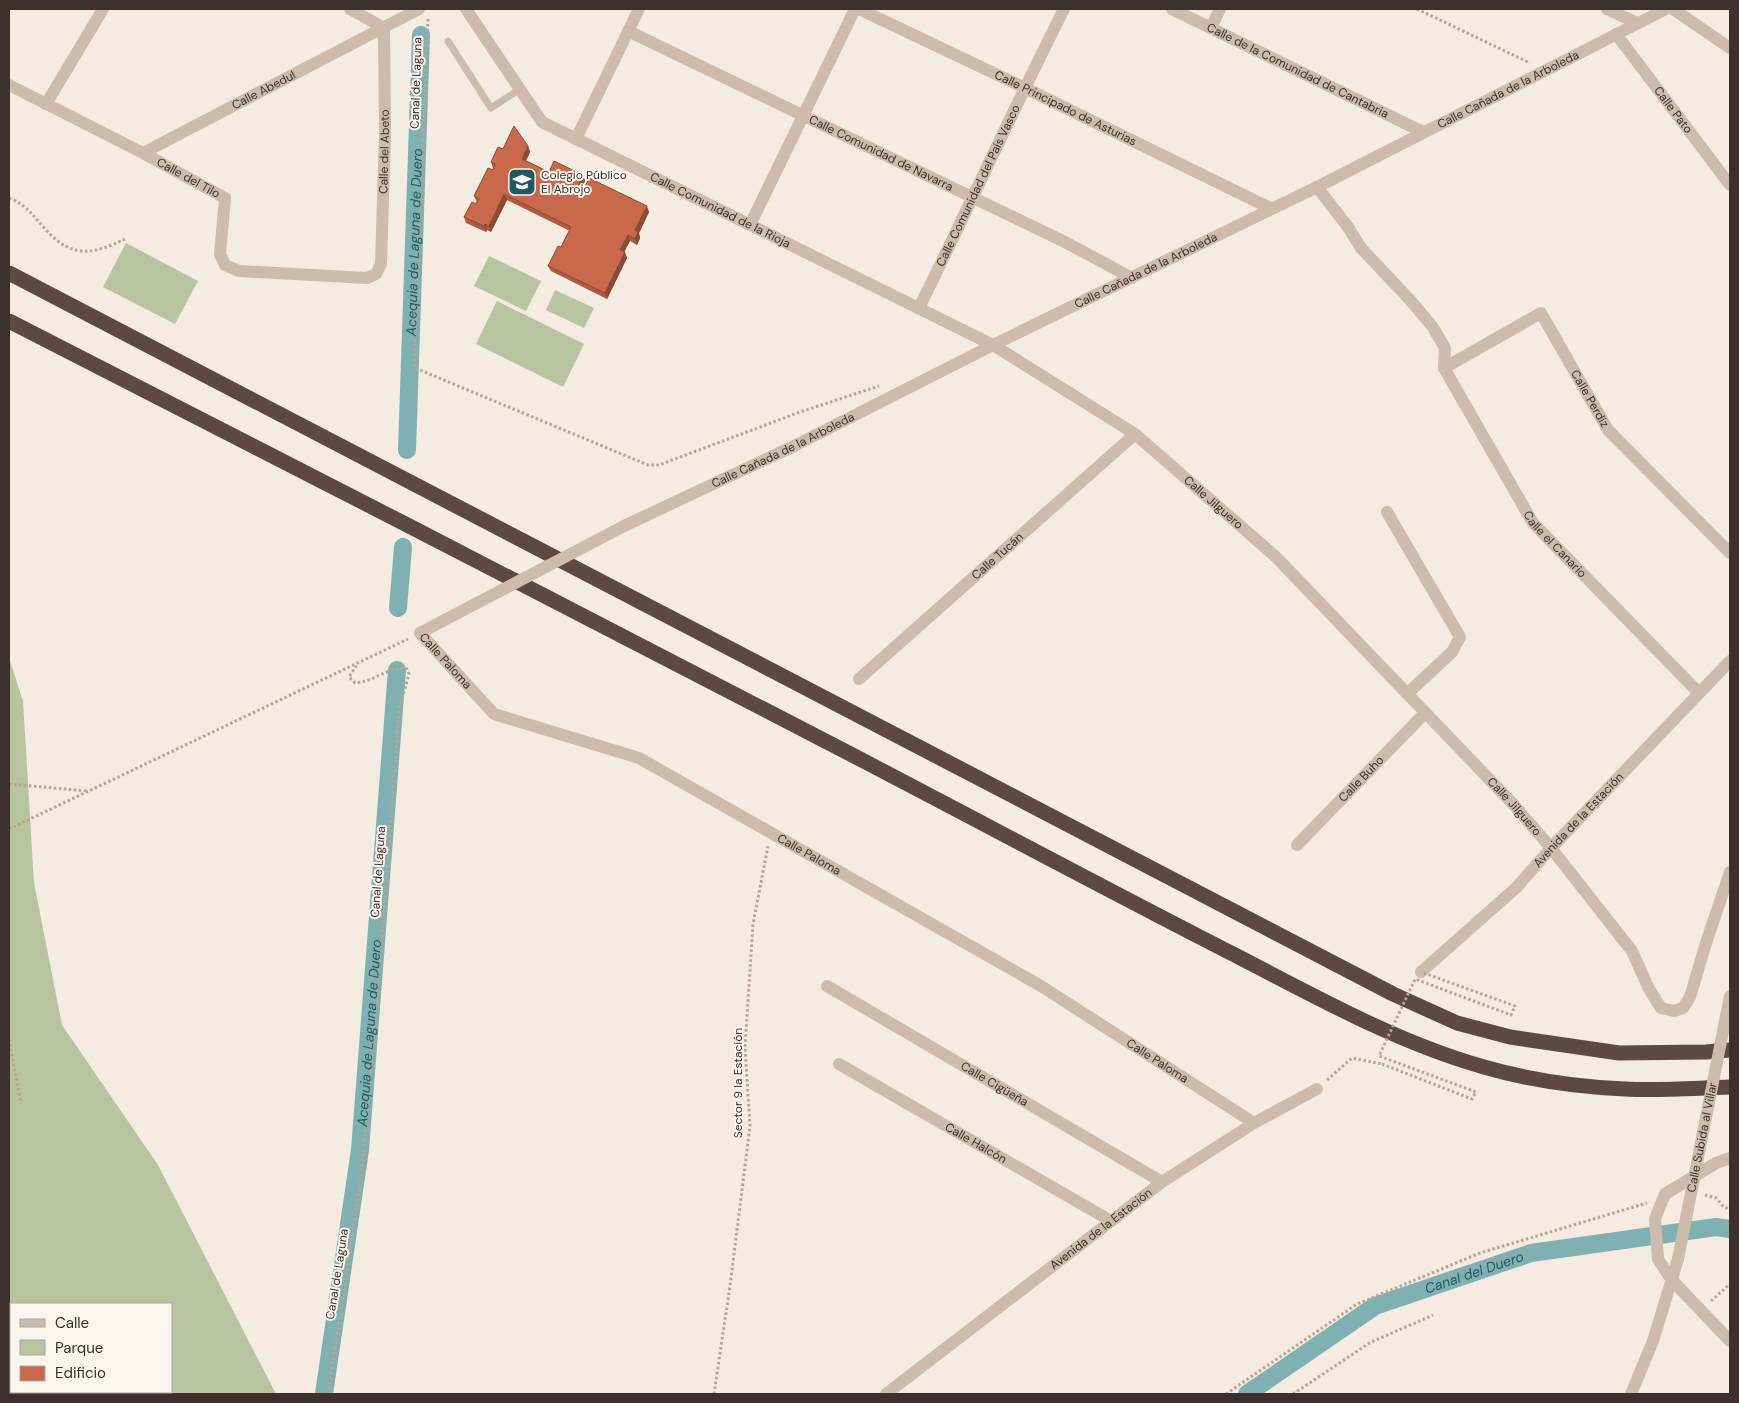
<svg xmlns="http://www.w3.org/2000/svg" width="1739" height="1403" viewBox="0 0 1739 1403" font-family="'DM Sans',sans-serif">
	<rect width="100%" height="100%" fill="#f4ebe1"/>
	<g fill="#b8c4a0" fill-rule="evenodd">
		<polygon points="126,243 198,281 175,324 103,287"/>
		<polygon points="489,256 541,281 526,311 474,286"/>
		<polygon points="555,290 594,308 584,328 546,310"/>
		<polygon points="497,301 584,344 563,387 476,344"/>
		<path d="M9 658 23 701 34 883 62 1025 158 1165 276 1394H9ZM171 1304V1392H11V1304Z"/>
	</g>
	<g fill="none" stroke-linecap="round" stroke-linejoin="round">
		<g stroke="#7fb0b2" stroke-width="18">
			<path id="s1" d="M407 450 421 35"/>
			<polyline points="398,608 403,547"/>
			<path id="s2" d="M324 1394 360 1150 397 670"/>
			<path id="s3" d="M1247 1394 1375 1306 1531 1253 1716 1227 1730 1229"/>
		</g>
		<g stroke="#b9a596" stroke-width="3" stroke-dasharray="2.5 2.5" stroke-linecap="butt">
			<polyline points="1417,9 1530,63"/>
			<polyline points="428,19 415,318 415,368 648,465 659,465 800,412 879,386"/>
			<path d="M9 198C26 204 35 218 47 231 73 259 94 254 125 239"/>
			<polyline points="9,784 88,791"/>
			<polyline points="9,829 408,639"/>
			<polyline points="9,1039 21,1104"/>
			<polyline points="1327,1080 1352,1058 1382,1064"/>
			<polyline points="1705,1195 1716,1198 1723,1206 1730,1210"/>
			<polyline points="1711,1301 1730,1284"/>
			<path d="M328 1394 362 1169 383 925 399 710 409 674 407 669C388 666 374 682 355 683L349 677 358 663"/>
			<polyline points="714,1394 730,1286 750,1126 745,1047 753,924 768,846"/>
			<polyline points="1226,1394 1357,1304 1480,1253 1647,1203"/>
			<polyline points="1293,1394 1371,1342 1433,1315"/>
		</g>
		<polyline stroke="#cdbbac" stroke-width="7" points="448,41 491,108 520,89"/>
		<g stroke="#cdbbac" stroke-width="12">
			<polyline points="350,9 384,28"/>
			<path id="s4" d="M466 9 542 122 993 345 1135 434 1276 557 1514 805 1551 848 1632 951 1649 989 1661 1008 1674 1011 1683 1008 1690 997 1706 943 1730 872"/>
			<path id="s5" d="M859 9 1025 88 1270 208"/>
			<path id="s6" d="M1172 9 1423 132"/>
			<polyline points="1607,9 1637,23"/>
			<polyline points="1673,9 1730,48"/>
			<polyline points="1211,28 1220,9"/>
			<path id="s7" d="M628 31 1065 242 1132 278"/>
			<path id="s8" d="M1616 34 1730 185"/>
			<path id="s9" d="M9 85 143 153 225 198 220 254 225 265 239 271 367 278 376 274 381 264 385 134 384 28"/>
			<polyline points="46,104 103,9"/>
			<polyline points="576,139 639,9"/>
			<path id="s10" d="M143 153 419 9"/>
			<polyline points="1317,187 1348,227 1361,248 1411,301 1432,326 1445,348 1444,368"/>
			<polyline points="750,225 855,9"/>
			<path id="s11" d="M919 308C968 209 1014 108 1064 9"/>
			<path id="s12" d="M1444 368 1541 313 1608 430 1730 553"/>
			<path id="s13" d="M1444 368 1533 523 1699 693"/>
			<polyline points="1387,512 1460,637 1452,652 1407,694"/>
			<path id="s14" d="M624 526 796 445 993 345 1317 187 1666 9"/>
			<path id="s15" d="M475 604 420 633 494 714 639 758 1041 986 1254 1123"/>
			<path id="s16" d="M859 679 1135 434"/>
			<path id="s17" d="M1297 845 1425 713"/>
			<path id="s18" d="M1421 972 1517 887 1551 848 1730 661"/>
			<path id="s19" d="M827 986 1162 1182"/>
			<path id="s20" d="M839 1064 1111 1221"/>
			<polyline points="1730,1158 1716,1163 1665,1194 1655,1219 1658,1259 1671,1279 1730,1341"/>
			<path id="s21" d="M886 1394 1162 1182 1254 1123 1317 1089"/>
			<polyline points="1631,1394 1653,1341 1678,1259"/>
		</g>
		<g stroke="#5c4a42" stroke-width="15">
			<polyline points="9,273 1393,994 1457,1023 1510,1037 1619,1053 1706,1052 1730,1050"/>
			<path d="M9 321C284 462 559 602 833 745 966 814 1098 885 1231 953 1313 995 1395 1042 1484 1067 1529 1080 1578 1087 1625 1089 1660 1091 1695 1088 1730 1087"/>
		</g>
		<polyline stroke="#b9a596" stroke-width="3" stroke-dasharray="2.5 2.5" stroke-linecap="butt" points="1382,1064 1472,1099 1476,1092 1379,1056 1415,979 1511,1015 1515,1006 1421,972"/>
		<g stroke="#cdbbac" stroke-width="12">
			<polyline points="475,604 624,526"/>
			<path id="s22" d="M1678 1259 1730 996"/>
		</g>
	</g>
	<polygon fill="#ac5a40" points="528,146 530,152 526,161 549,172 583,175 585,181 582,188 649,212 639,233 640,238 637,245 630,241 624,252 627,258 607,299 551,271 548,266 561,247 570,231 507,200 491,232 487,230 486,232 466,223 464,217 477,202 474,196 493,168 491,162"/>
	<g fill="#8c4a34">
		<polygon points="528,146 530,152 524,164 522,159"/>
		<polygon points="583,175 585,181 580,191 578,186"/>
		<polygon points="504,194 507,200 491,232 489,226"/>
		<polygon points="647,206 649,212 639,233 640,238 637,245 635,239 635,230"/>
		<polygon points="485,224 487,230 486,232 484,226"/>
		<polygon points="628,235 630,241 622,256 620,250"/>
		<polygon points="625,252 627,258 607,299 605,293"/>
	</g>
	<polygon fill="#c8694b" stroke="#8c4a34" points="514,126 528,146 522,159 549,172 554,161 583,175 578,186 584,189 589,178 647,206 635,230 638,232 635,239 628,235 620,250 625,252 605,293 548,266 558,246 561,247 571,227 504,194 489,226 485,224 484,226 464,217 472,202 476,204 479,199 474,196 488,168 493,170 495,164 491,162 498,147 503,149"/>
	<defs>
		<symbol id="school-square" viewBox="-11 -11 22 22"><rect x="-9" y="-9" width="18" height="18" rx="4" fill="#1f5a5e" stroke="#fbf5ee"/><path d="M0-5L7-2L0 1L-7-2ZM-4 1L0 2.5L4 1V4Q0 6-4 4Z" fill="#fff"/></symbol>
	</defs>
	<g fill-rule="evenodd">
		<use href="#school-square" x="506" y="166" width="32" height="32"/>
	</g>
	<g text-anchor="middle" stroke-width="4" stroke-linejoin="round" paint-order="stroke">
		<g font-size="12" fill="#3b302b" stroke="#fbf5ee">
			<text dy="4" stroke="none"><textPath href="#s6" startOffset="140">Calle de la Comunidad de Cantabria</textPath></text>
			<text transform="translate(416 83) rotate(-88)" y="4">Canal de Laguna</text>
			<text dy="4" stroke="none"><textPath href="#s14" startOffset="986">Calle Cañada de la Arboleda</textPath></text>
			<text dy="4" stroke="none"><textPath href="#s10" startOffset="136">Calle Abedul</textPath></text>
			<text dy="4" stroke="none"><textPath href="#s5" startOffset="229">Calle Principado de Asturias</textPath></text>
			<text dy="4" stroke="none"><textPath href="#s8" startOffset="95">Calle Pato</textPath></text>
			<text dy="4" stroke="none"><textPath href="#s9" startOffset="589">Calle del Abeto</textPath></text>
			<text dy="4" stroke="none"><textPath href="#s7" startOffset="281">Calle Comunidad de Navarra</textPath></text>
			<text dy="4" stroke="none"><textPath href="#s9" startOffset="202">Calle del Tilo</textPath></text>
			<text dy="4" stroke="none"><textPath href="#s11" startOffset="136">Calle Comunidad del País Vasco</textPath></text>
			<text dy="4" stroke="none"><textPath href="#s4" startOffset="335">Calle Comunidad de la Rioja</textPath></text>
			<text dy="4" stroke="none"><textPath href="#s14" startOffset="581">Calle Cañada de la Arboleda</textPath></text>
			<text dy="4" stroke="none"><textPath href="#s12" startOffset="210">Calle Perdíz</textPath></text>
			<text dy="4" stroke="none"><textPath href="#s14" startOffset="176">Calle Cañada de la Arboleda</textPath></text>
			<text dy="4" stroke="none"><textPath href="#s4" startOffset="911">Calle Jilguero</textPath></text>
			<text dy="4" stroke="none"><textPath href="#s13" startOffset="209">Calle el Canario</textPath></text>
			<text dy="4" stroke="none"><textPath href="#s16" startOffset="185">Calle Tucán</textPath></text>
			<text dy="4" stroke="none"><textPath href="#s15" startOffset="100">Calle Paloma</textPath></text>
			<text dy="4" stroke="none"><textPath href="#s17" startOffset="92">Calle Buho</textPath></text>
			<text dy="4" stroke="none"><textPath href="#s4" startOffset="1339">Calle Jilguero</textPath></text>
			<text dy="4" stroke="none"><textPath href="#s18" startOffset="219">Avenida de la Estación</textPath></text>
			<text dy="4" stroke="none"><textPath href="#s15" startOffset="519">Calle Paloma</textPath></text>
			<text transform="translate(378 872) rotate(-86)" y="4">Canal de Laguna</text>
			<text dy="4" stroke="none"><textPath href="#s15" startOffset="924">Calle Paloma</textPath></text>
			<text transform="translate(738 1083) rotate(-90)" y="4">Sector 9 la Estación</text>
			<text dy="4" stroke="none"><textPath href="#s19" startOffset="194">Calle Cigüeña</textPath></text>
			<text dy="4" stroke="none"><textPath href="#s22" startOffset="124">Calle Subida al Villar</textPath></text>
			<text dy="4" stroke="none"><textPath href="#s20" startOffset="158">Calle Halcón</textPath></text>
			<text dy="4" stroke="none"><textPath href="#s21" startOffset="271">Avenida de la Estación</textPath></text>
			<text transform="translate(337 1274) rotate(-81)" y="4">Canal de Laguna</text>
		</g>
		<g font-size="12" fill="#3b302b" stroke="#fbf5ee" text-anchor="start">
			<text x="541" y="179">Colegio Público<tspan x="541" dy="14">El Abrojo</tspan></text>
		</g>
		<g font-size="14" font-style="italic" fill="#1f5a5e" stroke="#fbf5ee">
			<text dy="5" stroke="none"><textPath href="#s1" startOffset="208">Acequia de Laguna de Duero</textPath></text>
			<text dy="5" stroke="none"><textPath href="#s2" startOffset="364">Acequia de Laguna de Duero</textPath></text>
			<text dy="5" stroke="none"><textPath href="#s3" startOffset="260">Canal del Duero</textPath></text>
		</g>
	</g>
	<rect width="1739" height="1403" fill="none" stroke="#3b302b" stroke-width="20"/>
	<rect x="10" y="1303" width="162" height="90" fill="#fbf5ee" stroke="#aea6a0"/>
	<rect x="20" y="1319" width="25" height="8" fill="#cdbbac" stroke="#aea6a0"/>
	<text x="55" y="1328" font-size="15" fill="#3b302b">Calle</text>
	<rect x="20" y="1340" width="25" height="15" fill="#b8c4a0" stroke="#aea6a0"/>
	<text x="55" y="1353" font-size="15" fill="#3b302b">Parque</text>
	<rect x="20" y="1366" width="25" height="15" fill="#c8694b" stroke="#aea6a0"/>
	<text x="55" y="1378" font-size="15" fill="#3b302b">Edificio</text>
</svg>
